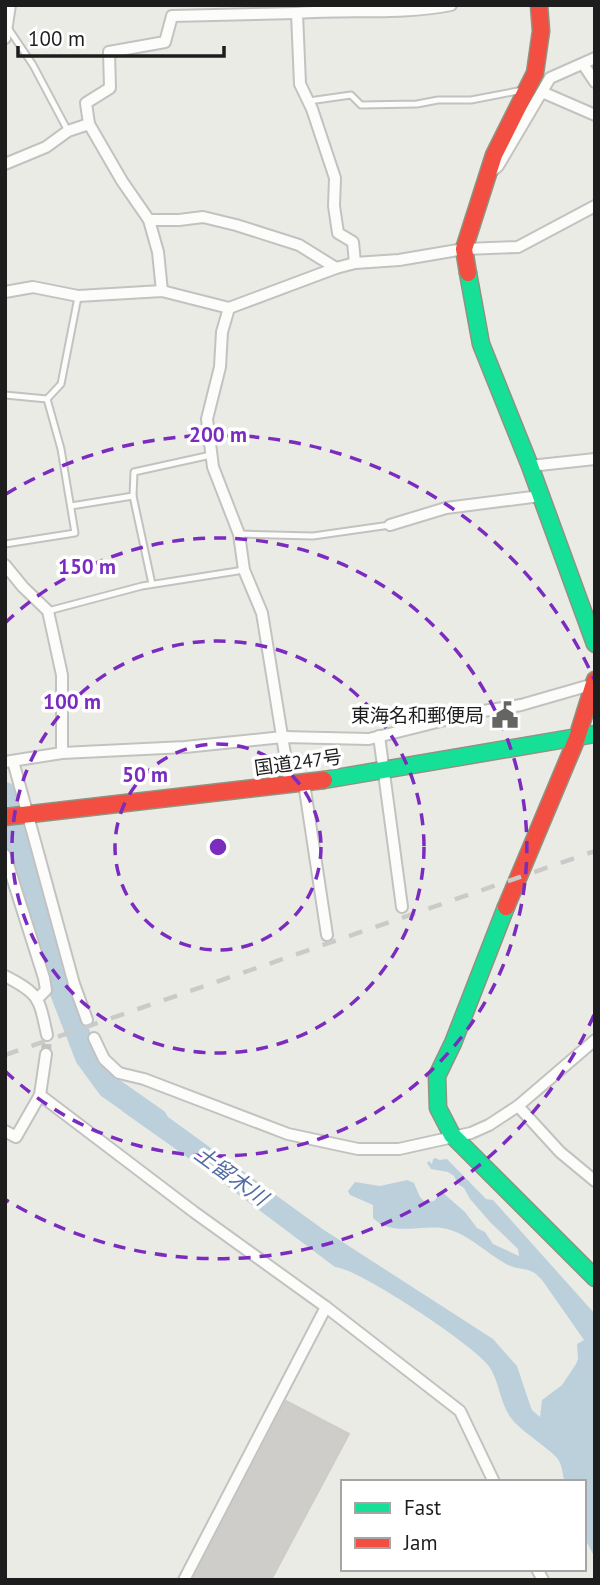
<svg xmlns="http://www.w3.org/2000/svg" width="600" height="1585" viewBox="0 0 600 1585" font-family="'PT Sans','Noto Sans JP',sans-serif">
	<rect width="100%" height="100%" fill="#ebebe6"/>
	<path fill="#bcd0dc" d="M135 1093 324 1230 493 1339 517 1366 529 1402 532 1410 540 1417 542 1400 562 1385 576 1364 578 1359 577 1344 584 1340 542 1280C529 1265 523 1272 508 1265 487 1254 470 1235 447 1229 423 1223 393 1238 373 1218V1205L350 1195 348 1191 355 1182 380 1186 407 1180 414 1183 420 1197 425 1202 434 1201 442 1192 465 1212 477 1228 485 1232 493 1244 519 1256 518 1249 490 1222 470 1199 464 1188 458 1184 454 1176 448 1172 431 1169 427 1163 429 1161 432 1164 433 1159 436 1158 439 1160 447 1159 486 1199 493 1200 595 1314V1558L584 1537V1482H565C562 1475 563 1468 559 1461 554 1451 521 1432 511 1418 499 1402 500 1381 488 1365 473 1345 358 1268 335 1267L215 1177 122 1111Z"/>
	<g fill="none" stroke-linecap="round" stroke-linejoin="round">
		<polyline stroke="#bcd0dc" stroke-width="24" points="5,794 17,845 61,990 87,1057 109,1087 156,1120"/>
	</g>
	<polygon fill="#cecdc9" stroke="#ceccc8" stroke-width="2" points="286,1401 349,1434 271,1580 193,1580"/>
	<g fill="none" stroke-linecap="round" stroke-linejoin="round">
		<polyline stroke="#c2c2be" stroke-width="10" stroke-dasharray="10 5" stroke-linecap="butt" points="46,1054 47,1035"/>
		<defs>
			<g id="lane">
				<polyline points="8,28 33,65 68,131"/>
				<polyline points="309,101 351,95 361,105 417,104 438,100 471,100 523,90"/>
				<polyline points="5,395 47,399 61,384 78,297"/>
				<polyline points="71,506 133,496"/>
				<polyline points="240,534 313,536 390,525"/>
				<polyline points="5,544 75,533 61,449 47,399"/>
				<polyline points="152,584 133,496 134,472 211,455"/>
				<polyline points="48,611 142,586 244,570"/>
			</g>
			<g id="street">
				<polyline points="5,38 10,5"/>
				<polyline points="583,64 595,82"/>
				<polyline points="542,92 595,115"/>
				<polyline points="89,124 86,103 110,88 109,52 165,42 172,16 297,13"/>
				<polyline points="5,164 46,147 68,131 89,124 122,181 149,220 179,220 203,217 236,225 299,245 336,268"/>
				<polyline points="490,173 498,166 550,78 595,58"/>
				<polyline points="149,220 158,252 162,291"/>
				<path d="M355 263 353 242 338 233 334 206 335 178 312 109 300 84 297 13C349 9 400 15 451 5"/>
				<polyline points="5,292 33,287 78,296 162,291 229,308 336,268 355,263 399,260 464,249 518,247 595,206"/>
				<polyline points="229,308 222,332 220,367 207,419 213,467 239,534 244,570 262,613 290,785"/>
				<polyline points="530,466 595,459"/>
				<polyline points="390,525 446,508 540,496"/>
				<polyline points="5,565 23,587 48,611 62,675 62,753"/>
				<polyline points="379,736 402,907"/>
				<polyline points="13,761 74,984 87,1020"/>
				<polyline points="5,762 62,753 185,747 283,737 369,739 477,712 521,705 594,684"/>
				<polyline points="304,783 327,935"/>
				<polyline points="5,855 44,978 46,990 38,998"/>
				<path d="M5 976C40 994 39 998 47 1035"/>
				<polyline points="94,1038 104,1059 119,1073 144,1079 288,1134 358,1149 399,1149 471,1133 489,1125 518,1106 595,1040"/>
				<polyline points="40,1095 194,1212 326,1307 460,1411 494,1482"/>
				<polyline points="518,1106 560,1152 595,1181"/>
				<polyline points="5,1131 16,1137 40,1095 46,1054"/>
				<polyline points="537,1569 543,1580"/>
				<polyline points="184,1580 326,1307"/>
			</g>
			<g id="fast">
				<polyline points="468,273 481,344 530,466 595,644"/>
				<polyline points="324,780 595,734"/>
				<polyline points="506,907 453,1043 437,1076 438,1108 452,1135 595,1278"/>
			</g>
			<g id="jam">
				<polyline points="468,273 464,249 494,155 535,73 541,31 539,5"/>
				<polyline points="5,817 324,780"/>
				<polyline points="506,907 577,738 595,680"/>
			</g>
		</defs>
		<use href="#lane" stroke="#c2c2c0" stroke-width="9"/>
		<use href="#street" stroke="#c2c2c0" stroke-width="14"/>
		<use href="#fast" stroke="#8f9380" stroke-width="19"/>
		<use href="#jam" stroke="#8f9380" stroke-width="19"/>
		<use href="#lane" stroke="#fcfcfb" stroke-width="5"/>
		<use href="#street" stroke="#fcfcfb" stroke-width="10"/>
		<use href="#fast" stroke="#16e098" stroke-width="16"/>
		<use href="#jam" stroke="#f24e42" stroke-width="16"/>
		<polyline stroke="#cacac9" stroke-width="4.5" stroke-dasharray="14 14" stroke-linecap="butt" points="5,1055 595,851"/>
	</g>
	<g fill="none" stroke="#7b2cbf" stroke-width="3.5" stroke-dasharray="12 9">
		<circle cx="218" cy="847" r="103"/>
		<circle cx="218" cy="847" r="206"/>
		<path d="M5 623A309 309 0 1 1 5 1071"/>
		<path d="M594 1015A412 412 0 0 1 6 1200M6 494A412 412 0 0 1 594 679"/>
	</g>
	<defs>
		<symbol id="civic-bare" viewBox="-9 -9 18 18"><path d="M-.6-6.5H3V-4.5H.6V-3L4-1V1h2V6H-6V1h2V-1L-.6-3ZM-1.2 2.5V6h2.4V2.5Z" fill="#656563" stroke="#fff" stroke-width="2.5" paint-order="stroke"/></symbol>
	</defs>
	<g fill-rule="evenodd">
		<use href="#civic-bare" x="486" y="696" width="38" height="38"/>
	</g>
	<g text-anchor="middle" stroke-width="7" stroke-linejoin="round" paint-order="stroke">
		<g font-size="19" fill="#1d1d1d" stroke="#fff" text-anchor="end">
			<text x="484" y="722">東海名和郵便局</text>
		</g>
		<g font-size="19" fill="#1d1d1d" stroke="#fff">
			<text transform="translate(298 762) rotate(-8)" y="7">国道247号</text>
		</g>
		<g font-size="21" font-style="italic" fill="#536da3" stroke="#fff">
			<text transform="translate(231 1176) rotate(36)" y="7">土留木川</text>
		</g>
	</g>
	<circle cx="218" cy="847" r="10" fill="#7b2cbf" stroke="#fff" stroke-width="3.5"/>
	<g font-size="21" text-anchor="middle" font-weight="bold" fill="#7b2cbf" stroke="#fff" stroke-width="7" stroke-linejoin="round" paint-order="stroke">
		<text x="218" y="442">200 m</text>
		<text x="87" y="574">150 m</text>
		<text x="72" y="709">100 m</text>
		<text x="145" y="782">50 m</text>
	</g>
	<rect width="600" height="1585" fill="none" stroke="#1d1d1d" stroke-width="14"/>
	<rect x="341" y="1480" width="245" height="91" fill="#ffffff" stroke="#a5a5a5" stroke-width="2"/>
	<rect x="355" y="1503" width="35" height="10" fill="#16e098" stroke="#a5a5a5" stroke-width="2"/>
	<text x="404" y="1515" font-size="21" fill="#1d1d1d">Fast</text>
	<rect x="355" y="1538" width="35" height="10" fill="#f24e42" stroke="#a5a5a5" stroke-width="2"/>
	<text x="404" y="1550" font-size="21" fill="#1d1d1d">Jam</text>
	<path d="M18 46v10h206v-10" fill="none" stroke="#1d1d1d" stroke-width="3.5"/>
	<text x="28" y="46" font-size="21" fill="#1d1d1d" stroke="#ffffff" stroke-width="5" paint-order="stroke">100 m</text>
</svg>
